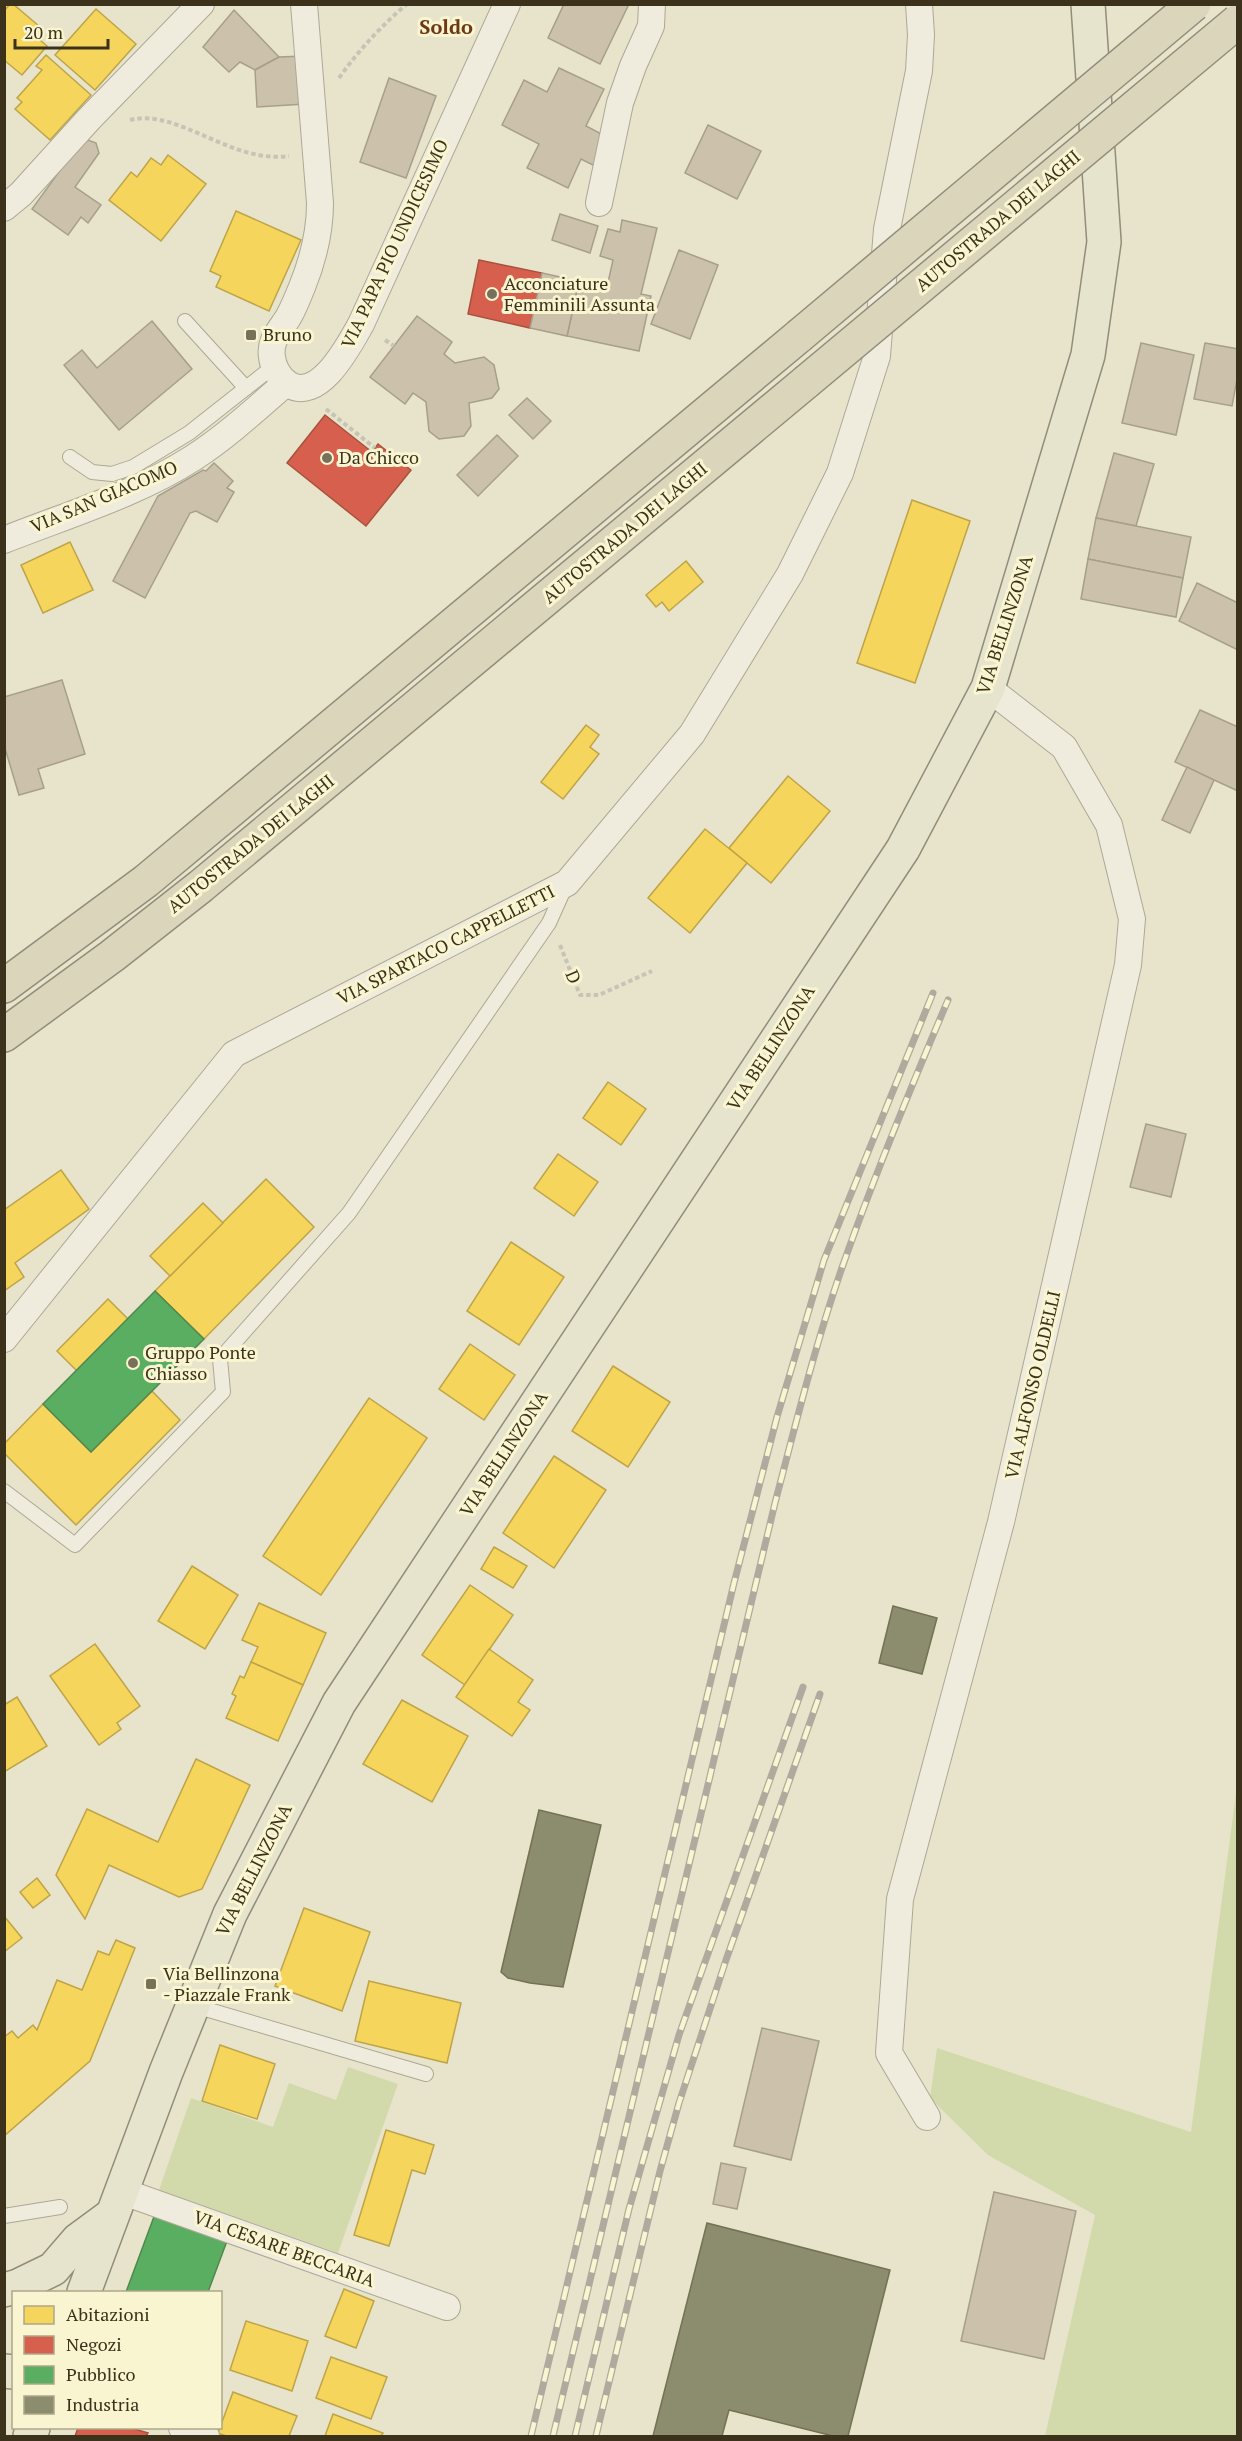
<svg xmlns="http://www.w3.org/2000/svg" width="1242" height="2441" viewBox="0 0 1242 2441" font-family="'PT Serif',serif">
	<rect width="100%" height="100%" fill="#e7e4cb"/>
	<g fill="#d2daac">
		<polygon points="1237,1786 1237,2436 1045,2436 1095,2215 988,2155 930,2098 937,2048 1191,2132"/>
		<polygon points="348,2067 398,2084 338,2253 159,2190 191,2098 273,2127 289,2083 336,2100"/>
	</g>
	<g fill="#f6d55c" stroke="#bea448" stroke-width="1.5">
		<polygon points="10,4 13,4 39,26 33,34 47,46 22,75 4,60 4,11"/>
		<polygon points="96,9 136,44 95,90 55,55"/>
		<polygon points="46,55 91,95 50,140 15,109 22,102 17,98 42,70 36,66"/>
		<polygon points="168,155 206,184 161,241 109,200 131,172 137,177 151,158 161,165"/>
		<polygon points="236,211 301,240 269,311 216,287 221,276 210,271"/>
		<polygon points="912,500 970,521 915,683 857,663"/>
		<polygon points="70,542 93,590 43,613 21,565"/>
		<polygon points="686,561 703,582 669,611 662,602 656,607 646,595"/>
		<polygon points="586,725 599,735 590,747 599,754 563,799 541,782"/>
		<polygon points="788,776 830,811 771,883 729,848"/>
		<polygon points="705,829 747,863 690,933 648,898"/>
		<polygon points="608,1082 646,1109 621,1145 583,1118"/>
		<polygon points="558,1154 598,1182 574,1216 534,1188"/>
		<polygon points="61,1170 89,1209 15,1263 24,1277 4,1291 4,1210"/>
		<polygon points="266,1179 314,1227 204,1339 155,1291"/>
		<polygon points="203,1203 223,1223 170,1276 150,1256"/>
		<polygon points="511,1242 564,1277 519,1345 467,1311"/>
		<polygon points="108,1299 128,1319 77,1371 57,1351"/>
		<polygon points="470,1344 515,1375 484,1420 439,1389"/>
		<polygon points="613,1366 670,1402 628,1467 572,1431"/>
		<polygon points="152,1391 180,1420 76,1525 4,1453 4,1444 43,1404 91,1452"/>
		<polygon points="369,1398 427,1438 321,1595 263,1556"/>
		<polygon points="554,1456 606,1490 554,1568 503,1533"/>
		<polygon points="494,1547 527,1566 513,1588 481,1569"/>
		<polygon points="192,1566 238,1595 205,1649 158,1621"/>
		<polygon points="470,1585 513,1615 465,1685 422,1655"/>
		<polygon points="259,1603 326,1633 303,1685 251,1662 258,1647 242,1640"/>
		<polygon points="95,1644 140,1706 117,1723 121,1729 99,1745 50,1676"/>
		<polygon points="489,1649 533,1680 518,1702 530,1710 512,1736 456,1697"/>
		<polygon points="251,1662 303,1685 278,1741 226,1718 236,1696 232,1694 240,1676 244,1678"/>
		<polygon points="17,1697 47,1746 4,1772 4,1705"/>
		<polygon points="402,1700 468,1736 432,1802 363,1764"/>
		<polygon points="196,1759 250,1785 202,1889 179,1897 109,1865 85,1919 56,1875 87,1809 158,1842"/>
		<polygon points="37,1878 50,1895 33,1908 20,1892"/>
		<polygon points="304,1908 370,1932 342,2011 275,1986"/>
		<polygon points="4,1916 22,1938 4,1952"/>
		<polygon points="116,1940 135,1948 90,2061 4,2136 4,2037 12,2031 18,2038 33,2025 37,2030 57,1980 82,1990 98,1951 109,1955"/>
		<polygon points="369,1981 461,2003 447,2063 355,2041"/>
		<polygon points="220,2045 275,2064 257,2119 202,2101"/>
		<polygon points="386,2130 434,2145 425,2174 412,2170 389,2246 354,2235"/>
		<polygon points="344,2289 374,2301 356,2348 325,2336"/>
		<polygon points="246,2321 308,2341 292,2391 230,2370"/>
		<polygon points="331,2357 387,2377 371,2419 316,2398"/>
		<polygon points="233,2392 297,2416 289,2436 226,2436 218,2433"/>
		<polygon points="333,2414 383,2433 381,2436 325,2436"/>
	</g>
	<g fill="#d6604d" stroke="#a8523e" stroke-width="1.5">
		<polygon points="479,260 542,273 530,328 468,314"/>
		<polygon points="325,415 372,452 378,444 411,470 366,526 287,463"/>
		<polygon points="78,2428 131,2428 148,2433 146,2436 75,2436"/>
	</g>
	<g fill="#5aae61" stroke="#51884c" stroke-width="1.5">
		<polygon points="155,1291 204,1339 91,1452 43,1404"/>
		<polygon points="155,2214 227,2241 208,2292 126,2292"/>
	</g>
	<g fill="#8c8c6e" stroke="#747155" stroke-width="1.5">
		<polygon points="893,1606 937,1618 922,1674 879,1663"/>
		<polygon points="539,1810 601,1825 563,1987 530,1983 508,1978 501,1972"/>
		<polygon points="707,2223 890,2270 848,2436 833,2436 729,2410 722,2436 653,2436"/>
	</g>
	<g fill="#ccc2ac" stroke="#a79f8a" stroke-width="1.5">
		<polygon points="564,4 629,4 600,64 548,38"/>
		<polygon points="234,10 279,57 255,70 240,62 229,72 203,47"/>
		<polygon points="303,56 305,104 257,107 255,70 279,57"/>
		<polygon points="559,68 604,89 586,126 609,138 595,166 581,159 568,188 527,168 539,144 502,125 524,80 547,92"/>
		<polygon points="389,78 436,96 406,178 360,162"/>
		<polygon points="708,125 761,151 737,199 685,173"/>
		<polygon points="85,139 96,143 99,153 75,187 101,205 88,223 81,217 68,235 32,209 77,147"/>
		<polygon points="560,214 598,226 590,253 552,240"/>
		<polygon points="622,220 657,228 641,294 651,296 639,351 567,336 579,281 607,287 613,260 600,256 608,229 620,232"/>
		<polygon points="679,250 718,265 690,339 651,324"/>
		<polygon points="542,273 579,281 567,336 530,328"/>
		<polygon points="417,316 452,342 444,354 455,363 484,357 494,365 499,389 492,398 469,403 471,426 464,436 439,439 429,431 426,402 413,393 405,404 370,377"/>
		<polygon points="152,321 192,369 119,430 64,365 82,350 97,368"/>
		<polygon points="1141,343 1194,355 1176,435 1122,423"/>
		<polygon points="1205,343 1238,349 1238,374 1232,406 1194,399"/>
		<polygon points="527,398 551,421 533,439 509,415"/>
		<polygon points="497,435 518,456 478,496 457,475"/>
		<polygon points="1114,453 1154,464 1136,526 1096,518"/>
		<polygon points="214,463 233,481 227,488 234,492 217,522 196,511 190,513 145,598 113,581 158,496 203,470 206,471"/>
		<polygon points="1096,518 1191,537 1183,578 1088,559"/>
		<polygon points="1088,559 1183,578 1176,617 1081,599"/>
		<polygon points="1197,583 1238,603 1238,650 1179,621"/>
		<polygon points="62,680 85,754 38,769 44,788 19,795 4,745 4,697"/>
		<polygon points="1200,710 1238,727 1238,791 1175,762"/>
		<polygon points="1187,767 1214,780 1190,833 1162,820"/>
		<polygon points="1146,1124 1186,1134 1171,1197 1130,1187"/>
		<polygon points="762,2028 819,2041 791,2160 734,2146"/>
		<polygon points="721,2163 746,2168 737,2209 713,2204"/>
		<polygon points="994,2192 1076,2211 1044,2359 961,2341"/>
	</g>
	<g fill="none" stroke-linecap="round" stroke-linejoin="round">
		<defs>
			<g id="lane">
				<polyline points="185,321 246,388"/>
				<polyline points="70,457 92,472 112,474 133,467 189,433 274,366"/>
				<polyline points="4,1491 75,1545 223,1392 220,1359 349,1213 549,923 566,885"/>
				<polyline points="192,2005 426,2074"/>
				<polyline points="4,2216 60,2207"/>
			</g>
			<g id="street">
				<path d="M304 4 320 203C320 232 313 260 302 287 298 297 294 307 289 316 281 330 269 340 272 357 273 367 279 378 288 384 319 404 349 345 361 324L507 4"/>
				<polyline points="599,203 620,103 633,66 651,26 652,4"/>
				<polyline points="4,208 21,194 89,119 201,4"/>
				<path d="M4 540C67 515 137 494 193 458 227 436 256 409 286 383"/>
				<polyline points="4,1339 234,1054 567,883 692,734 790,574 840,473 877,356 887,229 919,71 921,35 919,4"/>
				<polyline points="927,2117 889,2053 900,1899 1001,1522 1128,965 1132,919 1109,825 1064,747 988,688"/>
				<polyline points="121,2191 447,2307"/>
				<polyline points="182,2428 206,2436"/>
			</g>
			<g id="primary">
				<polyline points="4,2290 18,2286 53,2269 78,2240 112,2215"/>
				<polyline points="84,2292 166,2072 230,1914 339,1703 903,849 988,688 1088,355 1104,242 1088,4"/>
				<polyline points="4,2371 14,2372"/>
				<polyline points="30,2436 33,2428"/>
			</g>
			<g id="highway">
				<polyline points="4,986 146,881 799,336"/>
				<polyline points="4,1035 112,956 201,886 806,382"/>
			</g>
		</defs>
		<use href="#lane" stroke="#aca895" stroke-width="16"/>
		<use href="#street" stroke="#aca895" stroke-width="28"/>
		<use href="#primary" stroke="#918d7b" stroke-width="36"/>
		<use href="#highway" stroke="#918d7b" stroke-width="36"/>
		<g stroke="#c7c4b5" stroke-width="4" stroke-dasharray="4.5 3" stroke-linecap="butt">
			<path d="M339 78C359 50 381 26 407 4"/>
			<path d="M130 120C179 108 230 164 289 156"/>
			<polyline points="385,340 394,346"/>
			<polyline points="326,409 375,448"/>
			<polyline points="560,945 580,995 599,995 652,971"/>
		</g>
		<use href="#lane" stroke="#efecde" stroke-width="14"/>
		<use href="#street" stroke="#efecde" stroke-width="26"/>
		<use href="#primary" stroke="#e7e4ce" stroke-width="33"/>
		<use href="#highway" stroke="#dbd5bc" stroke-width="33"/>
		<defs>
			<g id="rail">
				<polyline points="531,2436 734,1583 777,1417 824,1260 933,993"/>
				<path d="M553 2436 775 1503C796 1423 816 1341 844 1262 875 1174 911 1087 948 1000"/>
				<polyline points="575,2436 629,2209 679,2035 803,1687"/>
				<polyline points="596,2436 660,2171 679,2103 726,1960 820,1694"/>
			</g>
		</defs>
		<use href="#rail" stroke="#aeab9e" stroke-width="7"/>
		<use href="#rail" stroke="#f9f5d0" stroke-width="4.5" stroke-dasharray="14" stroke-linecap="butt"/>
		<defs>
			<g id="highway-bridge">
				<polyline points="799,336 1194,4"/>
				<polyline points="806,382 1238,21"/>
			</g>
		</defs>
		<use href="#highway-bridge" stroke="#918d7b" stroke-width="36" stroke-linecap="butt"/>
		<use href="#highway-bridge" stroke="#dbd5bc" stroke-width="33"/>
	</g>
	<g fill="#787059" stroke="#f9f5d0" stroke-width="2">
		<circle cx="492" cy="294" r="6"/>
		<rect x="245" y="329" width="12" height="12" rx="3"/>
		<circle cx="327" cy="458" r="6"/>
		<circle cx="133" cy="1363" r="6"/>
		<rect x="145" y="1978" width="12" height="12" rx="3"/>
	</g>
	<g text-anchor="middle" stroke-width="6" stroke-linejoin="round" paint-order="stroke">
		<g font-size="18" fill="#3c311b" stroke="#f9f5d0">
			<text transform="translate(998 221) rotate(-40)" y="6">AUTOSTRADA DEI LAGHI</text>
			<text transform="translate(395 244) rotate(-65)" y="6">VIA PAPA PIO UNDICESIMO</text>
			<text transform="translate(104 497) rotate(-23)" y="6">VIA SAN GIACOMO</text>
			<text transform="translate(625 533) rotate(-40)" y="6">AUTOSTRADA DEI LAGHI</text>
			<text transform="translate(1005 625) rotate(-72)" y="6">VIA BELLINZONA</text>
			<text transform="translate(251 844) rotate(-39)" y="6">AUTOSTRADA DEI LAGHI</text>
			<text transform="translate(446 945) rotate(-27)" y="6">VIA SPARTACO CAPPELLETTI</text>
			<text transform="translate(573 977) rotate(67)" y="6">D</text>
			<text transform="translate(771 1048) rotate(-57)" y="6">VIA BELLINZONA</text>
			<text transform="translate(1033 1385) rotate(-77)" y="6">VIA ALFONSO OLDELLI</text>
			<text transform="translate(504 1454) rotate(-57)" y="6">VIA BELLINZONA</text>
			<text transform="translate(254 1870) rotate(-63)" y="6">VIA BELLINZONA</text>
			<text transform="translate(284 2249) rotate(20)" y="6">VIA CESARE BECCARIA</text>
		</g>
		<g font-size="18" fill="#3c311b" stroke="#f9f5d0" text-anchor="start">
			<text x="504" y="290">Acconciature<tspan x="504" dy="21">Femminili Assunta</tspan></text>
			<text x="263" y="341">Bruno</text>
			<text x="339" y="464">Da Chicco</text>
			<text x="145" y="1359">Gruppo Ponte<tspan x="145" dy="21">Chiasso</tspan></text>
			<text x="163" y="1980">Via Bellinzona<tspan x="163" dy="21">- Piazzale Frank</tspan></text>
		</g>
		<g font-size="20" font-weight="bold" fill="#6e3716" stroke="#f9f5d0">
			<text x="446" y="34">Soldo</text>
		</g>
	</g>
	<rect width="1242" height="2441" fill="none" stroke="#3c311b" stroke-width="12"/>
	<rect x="12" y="2291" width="210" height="138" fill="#f9f5d0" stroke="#ada788" stroke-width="1.5"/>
	<rect x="24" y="2306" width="30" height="18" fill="#f6d55c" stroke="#ada788" stroke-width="1.5"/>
	<text x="66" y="2321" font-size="18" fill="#3c311b">Abitazioni</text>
	<rect x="24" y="2336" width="30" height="18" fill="#d6604d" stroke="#ada788" stroke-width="1.5"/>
	<text x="66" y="2351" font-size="18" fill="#3c311b">Negozi</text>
	<rect x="24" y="2366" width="30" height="18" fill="#5aae61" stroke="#ada788" stroke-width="1.5"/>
	<text x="66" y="2381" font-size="18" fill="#3c311b">Pubblico</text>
	<rect x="24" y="2396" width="30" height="18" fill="#8c8c6e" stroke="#ada788" stroke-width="1.5"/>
	<text x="66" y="2411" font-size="18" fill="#3c311b">Industria</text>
	<path d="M15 39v9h93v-9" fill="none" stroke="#3c311b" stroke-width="3"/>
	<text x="24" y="39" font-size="18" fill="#3c311b" stroke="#f9f5d0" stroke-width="4.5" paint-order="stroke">20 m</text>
</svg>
